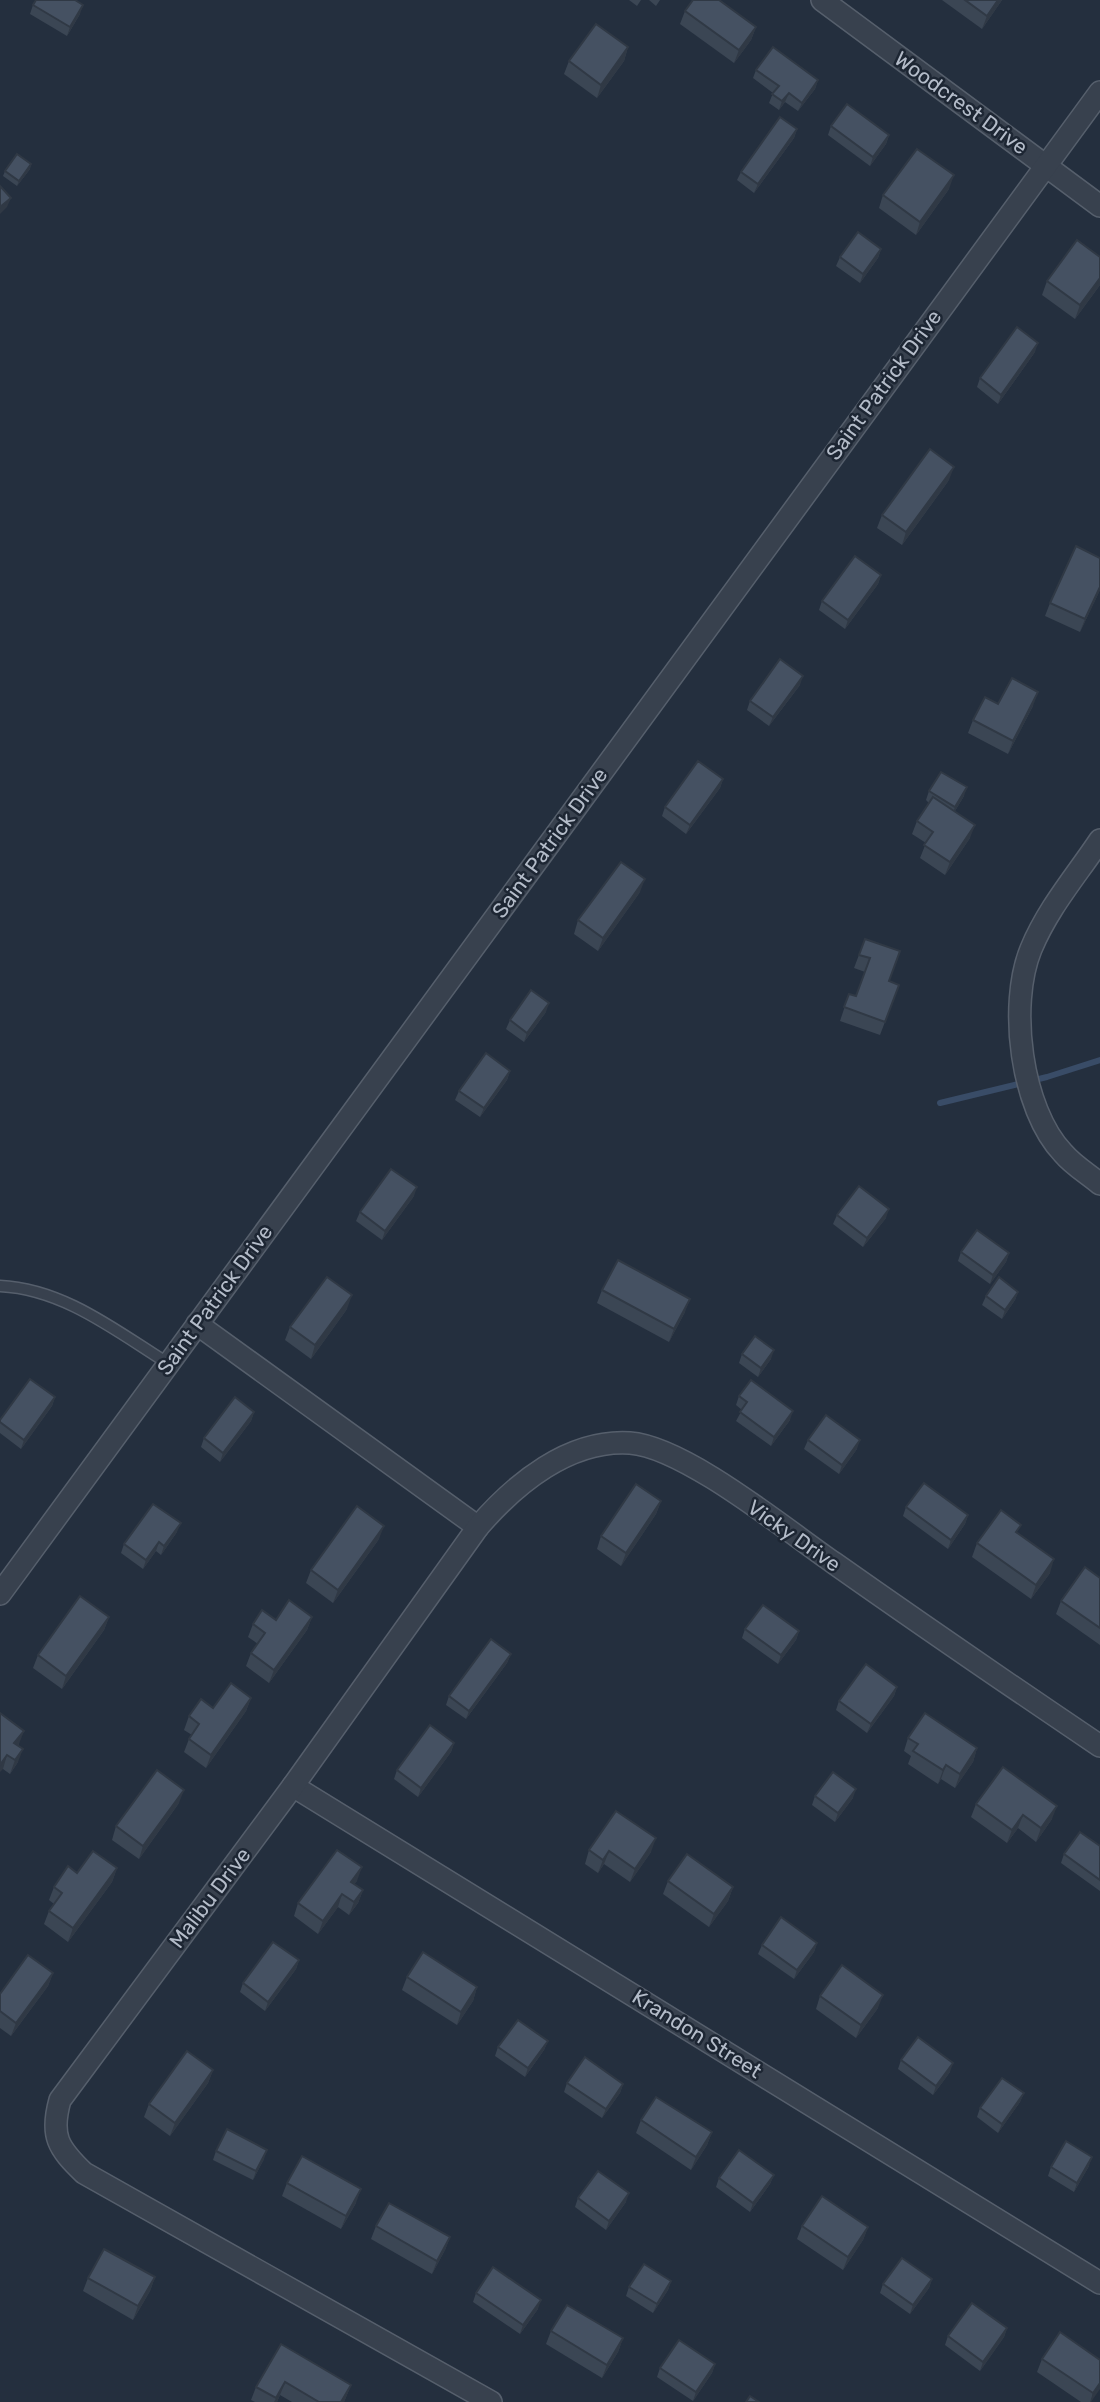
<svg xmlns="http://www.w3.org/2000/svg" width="1100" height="2402" viewBox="0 0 1100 2402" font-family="Rubik,sans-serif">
	<rect width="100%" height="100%" fill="#242f3e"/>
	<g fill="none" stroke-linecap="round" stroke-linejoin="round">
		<polyline stroke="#394c67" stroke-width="6" points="940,1103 1047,1077 1100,1060"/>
		<defs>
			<path id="lane" d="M0 1286C64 1289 116 1331 169 1364"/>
			<g id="street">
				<polyline points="822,0 1100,206"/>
				<path d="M1100 840C1076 876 1048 908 1031 949 1008 1005 1021 1109 1063 1153 1073 1165 1088 1174 1100 1184"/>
				<polyline points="197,1324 478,1527"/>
				<polyline points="0,1594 1100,92"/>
				<polyline points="293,1786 1100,2283"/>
				<path d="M491 2402 84 2173C58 2148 50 2136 60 2100L293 1786 478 1527C515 1484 569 1439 630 1443 685 1447 786 1530 834 1563 922 1625 1011 1686 1100 1746"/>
			</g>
		</defs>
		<use href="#lane" stroke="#565f6c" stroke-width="13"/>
		<use href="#street" stroke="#565f6c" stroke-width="24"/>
		<use href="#lane" stroke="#38414e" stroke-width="10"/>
		<use href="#street" stroke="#38414e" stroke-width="21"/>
	</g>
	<g fill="#3b4654">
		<polygon points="629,0 641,0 637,6"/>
		<polygon points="649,0 660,0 656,6"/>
		<polygon points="942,0 1002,0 982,29"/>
		<polygon points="33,5 80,14 67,36 30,14"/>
		<polygon points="685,11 756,27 751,40 734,63 680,24"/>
		<polygon points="628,47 624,61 597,98 564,74 569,61"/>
		<polygon points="756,70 818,80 815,89 798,111 785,102 779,110 769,103 773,93 753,78"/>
		<polygon points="831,126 889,135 886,144 870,166 828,135"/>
		<polygon points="797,129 794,138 754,193 737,180 741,172"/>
		<polygon points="31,164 30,169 17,186 3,176 5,171"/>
		<polygon points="949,189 916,235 879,208 883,195"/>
		<polygon points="881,249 878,258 860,283 836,266 840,257"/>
		<polygon points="1100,257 1100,285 1075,319 1042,295 1047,281"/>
		<polygon points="1035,352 998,404 977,387 980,378"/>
		<polygon points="949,480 902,545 877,528 882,515"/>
		<polygon points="881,575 878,584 845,629 819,610 822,601"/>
		<polygon points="1100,590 1080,632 1045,616 1050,603"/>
		<polygon points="800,685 769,726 747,710 750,701"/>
		<polygon points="1033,706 1008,754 968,733 973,720"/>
		<polygon points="723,779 720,788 686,834 662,816 665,807"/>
		<polygon points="929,791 964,796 955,811 970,838 945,875 920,858 926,843 912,834 917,821 929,803 926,800"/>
		<polygon points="640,892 598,951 574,934 578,920"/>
		<polygon points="865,939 889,981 899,985 880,1035 840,1021 849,994 856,996 865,972 854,968"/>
		<polygon points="546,1012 524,1042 506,1029 510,1020"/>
		<polygon points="510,1071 507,1080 480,1117 455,1100 459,1091"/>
		<polygon points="414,1196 382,1240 356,1221 360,1212"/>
		<polygon points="837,1215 886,1218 863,1247 833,1224"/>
		<polygon points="961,1252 1009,1253 1006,1262 990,1284 958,1261"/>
		<polygon points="602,1290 685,1312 669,1342 597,1303"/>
		<polygon points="1018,1292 1015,1300 1002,1319 982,1305 986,1296"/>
		<polygon points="347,1309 311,1359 285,1340 290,1327"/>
		<polygon points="742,1354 771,1359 758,1377 739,1363"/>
		<polygon points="739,1396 790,1420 771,1446 736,1421 742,1410 736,1405"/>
		<polygon points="55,1397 52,1406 21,1449 0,1433 0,1420"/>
		<polygon points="254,1412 251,1421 220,1462 201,1447 204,1438"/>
		<polygon points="808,1440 857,1449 839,1474 804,1449"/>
		<polygon points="661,1501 656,1514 621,1566 597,1549 601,1536"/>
		<polygon points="906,1507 968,1515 965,1524 948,1549 903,1516"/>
		<polygon points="177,1532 161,1555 156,1551 143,1569 121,1553 124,1544"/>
		<polygon points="1018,1533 1050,1573 1031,1599 972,1557 977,1543"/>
		<polygon points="379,1539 333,1603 306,1583 311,1570"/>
		<polygon points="1100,1578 1100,1645 1056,1614 1061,1601"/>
		<polygon points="109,1617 104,1630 62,1689 33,1668 38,1655"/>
		<polygon points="312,1617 307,1630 269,1683 246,1666 251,1653 258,1644 248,1637 253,1624"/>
		<polygon points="745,1629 799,1631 796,1640 778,1664 742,1638"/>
		<polygon points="511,1654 507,1663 466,1719 446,1705 449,1696"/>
		<polygon points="897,1687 894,1696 867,1733 836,1710 839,1701"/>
		<polygon points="251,1698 246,1711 206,1768 184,1752 189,1739 192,1735 184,1730 189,1716 213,1708"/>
		<polygon points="0,1713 19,1744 18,1746 18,1762 10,1774 3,1769"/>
		<polygon points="908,1738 977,1748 973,1762 955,1788 941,1779 938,1784 908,1764 911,1756 904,1751"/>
		<polygon points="454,1743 451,1752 418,1797 394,1779 397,1770"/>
		<polygon points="815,1796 853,1798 835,1822 812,1805"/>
		<polygon points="179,1803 139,1859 112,1840 116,1826"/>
		<polygon points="976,1804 1052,1819 1036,1842 1018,1828 1007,1843 971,1817"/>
		<polygon points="1100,1846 1100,1891 1061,1863 1064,1854"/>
		<polygon points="589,1850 651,1852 630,1882 604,1864 598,1873 585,1864"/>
		<polygon points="117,1868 112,1882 68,1942 44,1924 49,1911 54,1904 49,1900 54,1887 77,1873"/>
		<polygon points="357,1881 354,1884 363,1890 358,1903 349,1915 338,1907 318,1934 294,1916 298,1903"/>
		<polygon points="668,1881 733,1887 728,1901 709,1927 663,1894"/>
		<polygon points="817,1943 814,1952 794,1979 758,1954 762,1945"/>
		<polygon points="299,1960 296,1969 265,2011 240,1992 243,1983"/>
		<polygon points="53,1973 48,1986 11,2036 0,2028 0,1994"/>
		<polygon points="407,1977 477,1987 473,2001 457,2025 402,1990"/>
		<polygon points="820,1996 878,2008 856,2038 816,2009"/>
		<polygon points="548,2041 544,2050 525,2077 495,2056 498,2047"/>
		<polygon points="901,2060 950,2072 933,2095 898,2069"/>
		<polygon points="213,2070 208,2083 170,2136 144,2117 149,2104"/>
		<polygon points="567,2083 623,2084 620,2093 602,2118 564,2092"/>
		<polygon points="1024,2093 1020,2102 998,2133 977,2117 980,2108"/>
		<polygon points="641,2120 712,2132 707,2145 691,2170 636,2133"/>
		<polygon points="216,2151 264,2159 253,2180 213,2160"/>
		<polygon points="1089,2166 1074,2192 1048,2176 1051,2167"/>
		<polygon points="774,2175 770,2184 750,2212 716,2187 719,2178"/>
		<polygon points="287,2183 356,2203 341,2229 282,2196"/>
		<polygon points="578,2198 626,2202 606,2230 575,2207"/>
		<polygon points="376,2226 450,2237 445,2250 432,2274 371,2239"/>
		<polygon points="802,2226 868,2227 863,2240 843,2270 797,2239"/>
		<polygon points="155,2277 150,2291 133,2320 83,2291 88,2278"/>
		<polygon points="932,2279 929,2288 910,2314 880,2293 883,2284"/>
		<polygon points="671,2281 668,2290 653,2313 626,2296 629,2287"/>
		<polygon points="476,2293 538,2309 520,2334 473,2302"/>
		<polygon points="1007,2328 1004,2337 980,2371 945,2345 948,2336"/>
		<polygon points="551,2331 623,2338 618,2352 602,2378 546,2344"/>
		<polygon points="281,2344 351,2385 344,2402 292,2402 280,2395 277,2402 255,2402 251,2400 256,2387"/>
		<polygon points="1042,2359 1100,2360 1091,2402 1081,2402 1037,2372"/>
		<polygon points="715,2364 712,2373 693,2401 657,2377 660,2368"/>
	</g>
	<g fill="#303945">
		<polygon points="998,0 1002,0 982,29 987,16"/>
		<polygon points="83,5 80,14 67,36 70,27"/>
		<polygon points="756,27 751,40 734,63 739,50"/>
		<polygon points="628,47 624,61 597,98 601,85"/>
		<polygon points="818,80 815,89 798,111 802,103"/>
		<polygon points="789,93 785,102 779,110 782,101"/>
		<polygon points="797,129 794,138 754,193 758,184"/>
		<polygon points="889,135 886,144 870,166 873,157"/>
		<polygon points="31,164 30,169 17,186 19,181"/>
		<polygon points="954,175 949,189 916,235 920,222"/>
		<polygon points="11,198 7,207 0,214 0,207"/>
		<polygon points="881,249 878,258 860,283 863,274"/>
		<polygon points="1100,278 1100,285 1075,319 1080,305"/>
		<polygon points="1038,343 1035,352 998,404 1001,395"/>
		<polygon points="954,467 949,480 902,545 906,532"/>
		<polygon points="881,575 878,584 845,629 848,620"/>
		<polygon points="1100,587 1100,590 1080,632 1085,619"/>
		<polygon points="803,676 800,685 769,726 773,717"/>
		<polygon points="1038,692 1033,706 1008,754 1013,741"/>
		<polygon points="723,779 720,788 686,834 690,825"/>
		<polygon points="967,787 964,796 952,816 955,807"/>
		<polygon points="975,825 970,838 945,875 950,862"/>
		<polygon points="645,879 640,892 598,951 603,938"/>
		<polygon points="549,1003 546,1012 524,1042 527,1033"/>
		<polygon points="510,1071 507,1080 480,1117 484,1108"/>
		<polygon points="417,1187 414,1196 382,1240 385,1231"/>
		<polygon points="889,1209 886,1218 863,1247 867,1238"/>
		<polygon points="1009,1253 1006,1262 990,1284 993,1275"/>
		<polygon points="1018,1292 1015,1300 1002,1319 1005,1310"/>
		<polygon points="352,1295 347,1309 311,1359 315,1345"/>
		<polygon points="690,1299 685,1312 669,1342 674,1329"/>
		<polygon points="774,1350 771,1359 758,1377 761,1368"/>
		<polygon points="55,1397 52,1406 21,1449 24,1440"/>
		<polygon points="793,1411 790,1420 771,1446 774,1437"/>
		<polygon points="254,1412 251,1421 220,1462 223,1453"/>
		<polygon points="860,1440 857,1449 839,1474 842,1465"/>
		<polygon points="661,1501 656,1514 621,1566 626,1553"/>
		<polygon points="968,1515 965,1524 948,1549 951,1540"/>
		<polygon points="181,1523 177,1532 161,1555 164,1546"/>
		<polygon points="384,1526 379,1539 333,1603 338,1590"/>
		<polygon points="159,1542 156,1551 143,1569 146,1560"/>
		<polygon points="1054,1559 1050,1573 1031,1599 1036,1585"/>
		<polygon points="109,1617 104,1630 62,1689 66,1676"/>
		<polygon points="312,1617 307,1630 269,1683 274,1670"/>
		<polygon points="799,1631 796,1640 778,1664 781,1655"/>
		<polygon points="511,1654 507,1663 466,1719 469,1711"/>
		<polygon points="897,1687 894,1696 867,1733 871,1724"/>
		<polygon points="251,1698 246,1711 206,1768 211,1755"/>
		<polygon points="24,1731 19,1744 9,1757 14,1743"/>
		<polygon points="454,1743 451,1752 418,1797 421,1788"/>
		<polygon points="977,1748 973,1762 955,1788 960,1774"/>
		<polygon points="23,1749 18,1762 10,1774 15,1760"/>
		<polygon points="7,1755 3,1769 0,1772 0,1765"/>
		<polygon points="946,1765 941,1779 938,1784 943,1770"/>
		<polygon points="856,1789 853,1798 835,1822 838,1813"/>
		<polygon points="184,1790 179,1803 139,1859 143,1846"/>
		<polygon points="1057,1806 1052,1819 1036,1842 1041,1828"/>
		<polygon points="1023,1815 1018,1828 1007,1843 1012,1830"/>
		<polygon points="656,1838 651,1852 630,1882 635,1869"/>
		<polygon points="609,1851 604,1864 598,1873 603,1860"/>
		<polygon points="362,1867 357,1881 346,1895 351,1882"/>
		<polygon points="117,1868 112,1882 68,1942 73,1928"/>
		<polygon points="733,1887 728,1901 709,1927 714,1914"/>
		<polygon points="363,1890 358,1903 349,1915 354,1902"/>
		<polygon points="342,1894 338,1907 318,1934 323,1921"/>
		<polygon points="817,1943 814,1952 794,1979 797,1970"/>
		<polygon points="299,1960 296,1969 265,2011 268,2002"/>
		<polygon points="53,1973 48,1986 11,2036 16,2023"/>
		<polygon points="477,1987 473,2001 457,2025 461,2012"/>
		<polygon points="883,1995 878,2008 856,2038 861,2025"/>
		<polygon points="548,2041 544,2050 525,2077 528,2068"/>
		<polygon points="953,2063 950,2072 933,2095 936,2086"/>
		<polygon points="213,2070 208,2083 170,2136 175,2123"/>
		<polygon points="623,2084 620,2093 602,2118 606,2109"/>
		<polygon points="1024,2093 1020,2102 998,2133 1002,2124"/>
		<polygon points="712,2132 707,2145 691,2170 696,2157"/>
		<polygon points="267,2150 264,2159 253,2180 256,2171"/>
		<polygon points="1092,2157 1089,2166 1074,2192 1077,2183"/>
		<polygon points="774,2175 770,2184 750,2212 753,2203"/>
		<polygon points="361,2189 356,2203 341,2229 346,2216"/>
		<polygon points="629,2193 626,2202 606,2230 609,2221"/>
		<polygon points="868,2227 863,2240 843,2270 848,2257"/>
		<polygon points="450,2237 445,2250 432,2274 437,2261"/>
		<polygon points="155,2277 150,2291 133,2320 138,2306"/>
		<polygon points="932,2279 929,2288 910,2314 913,2305"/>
		<polygon points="671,2281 668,2290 653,2313 657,2304"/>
		<polygon points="541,2300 538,2309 520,2334 523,2325"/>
		<polygon points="1007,2328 1004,2337 980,2371 983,2362"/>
		<polygon points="623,2338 618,2352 602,2378 607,2365"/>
		<polygon points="715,2364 712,2373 693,2401 696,2392"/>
		<polygon points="285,2382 280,2395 277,2402 274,2402"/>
		<polygon points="1100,2383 1100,2389 1091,2402 1090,2402 1093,2393"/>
		<polygon points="351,2385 344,2402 341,2402"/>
	</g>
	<g fill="#455162" stroke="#303945" stroke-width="2">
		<polygon points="36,0 75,0 83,5 70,27 33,5"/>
		<polygon points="693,0 719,0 756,27 739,50 685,11"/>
		<polygon points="965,0 998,0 987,16"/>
		<polygon points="596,24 628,47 601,85 569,61"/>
		<polygon points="773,47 818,80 802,103 789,93 782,101 772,94 779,86 756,70"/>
		<polygon points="847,104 889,135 873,157 831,126"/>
		<polygon points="780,117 797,129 758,184 741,172"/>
		<polygon points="917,149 954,175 920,222 883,195"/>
		<polygon points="17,154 31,164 19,181 5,171"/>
		<polygon points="0,186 11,198 0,207"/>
		<polygon points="858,232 881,249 863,274 840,257"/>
		<polygon points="1077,240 1100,257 1100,278 1080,305 1047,281"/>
		<polygon points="1017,327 1038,343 1001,395 980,378"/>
		<polygon points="930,449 954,467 906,532 882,515"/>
		<polygon points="1076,546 1100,558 1100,587 1085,619 1050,603"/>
		<polygon points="855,556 881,575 848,620 822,601"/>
		<polygon points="780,659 803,676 773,717 750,701"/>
		<polygon points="1012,678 1038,692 1013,741 973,720 985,697 998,704"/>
		<polygon points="698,761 723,779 690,825 665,807"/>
		<polygon points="941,772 967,787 955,807 929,791"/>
		<polygon points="933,797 975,825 950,862 924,845 933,832 917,821"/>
		<polygon points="621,862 645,879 603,938 578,920"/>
		<polygon points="865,939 900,951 889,981 899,985 885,1022 844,1007 849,994 856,996 870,958 859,955"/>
		<polygon points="531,990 549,1003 527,1033 510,1020"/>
		<polygon points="486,1053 510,1071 484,1108 459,1091"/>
		<polygon points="391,1169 417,1187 385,1231 360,1212"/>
		<polygon points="859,1186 889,1209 867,1238 837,1215"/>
		<polygon points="977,1230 1009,1253 993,1275 961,1252"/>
		<polygon points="618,1260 690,1299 674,1329 602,1290"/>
		<polygon points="327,1277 352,1295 315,1345 290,1327"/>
		<polygon points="999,1277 1018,1292 1005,1310 986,1296"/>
		<polygon points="755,1336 774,1350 761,1368 742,1354"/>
		<polygon points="30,1379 55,1397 24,1440 0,1422 0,1420"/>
		<polygon points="751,1380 793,1411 774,1437 740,1412 747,1402 739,1396"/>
		<polygon points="235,1397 254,1412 223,1453 204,1438"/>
		<polygon points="826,1415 860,1440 842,1465 808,1440"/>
		<polygon points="924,1483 968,1515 951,1540 906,1507"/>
		<polygon points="636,1484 661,1501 626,1553 601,1536"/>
		<polygon points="153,1504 181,1523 164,1546 159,1542 146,1560 124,1544"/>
		<polygon points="357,1506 384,1526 338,1590 311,1570"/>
		<polygon points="1001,1510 1021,1525 1016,1532 1054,1559 1036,1585 977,1543"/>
		<polygon points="1085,1567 1100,1578 1100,1628 1061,1601"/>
		<polygon points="80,1596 109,1617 66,1676 38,1655"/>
		<polygon points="289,1600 312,1617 274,1670 251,1653 265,1633 253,1624 262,1610 276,1620"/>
		<polygon points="763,1605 799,1631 781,1655 745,1629"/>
		<polygon points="491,1639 511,1654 469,1711 449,1696"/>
		<polygon points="866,1664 897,1687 871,1724 839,1701"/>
		<polygon points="231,1683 251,1698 211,1755 189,1739 199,1724 189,1716 201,1699 213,1708"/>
		<polygon points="0,1713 24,1731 14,1743 23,1749 15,1760 7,1755 0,1765"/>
		<polygon points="925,1713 977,1748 960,1774 946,1765 943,1770 913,1751 918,1744 908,1738"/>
		<polygon points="430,1725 454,1743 421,1788 397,1770"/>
		<polygon points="1003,1767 1057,1806 1041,1828 1023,1815 1012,1830 976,1804"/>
		<polygon points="157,1770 184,1790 143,1846 116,1826"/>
		<polygon points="833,1772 856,1789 838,1813 815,1796"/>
		<polygon points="616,1811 656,1838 635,1869 609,1851 603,1860 589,1850"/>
		<polygon points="1080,1832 1100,1846 1100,1880 1064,1854"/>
		<polygon points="337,1850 362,1867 351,1882 363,1890 354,1902 342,1894 323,1921 298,1903"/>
		<polygon points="93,1851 117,1868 73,1928 49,1911 62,1893 54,1887 68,1866 77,1873"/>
		<polygon points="687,1854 733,1887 714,1914 668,1881"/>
		<polygon points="781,1917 817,1943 797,1970 762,1945"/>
		<polygon points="273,1942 299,1960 268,2002 243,1983"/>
		<polygon points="423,1952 477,1987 461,2012 407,1977"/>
		<polygon points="28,1955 53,1973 16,2023 0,2011 0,1994"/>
		<polygon points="842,1965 883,1995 861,2025 820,1996"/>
		<polygon points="518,2020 548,2041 528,2068 498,2047"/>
		<polygon points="918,2037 953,2063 936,2086 901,2060"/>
		<polygon points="187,2051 213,2070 175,2123 149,2104"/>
		<polygon points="585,2057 623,2084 606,2109 567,2083"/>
		<polygon points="1002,2078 1024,2093 1002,2124 980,2108"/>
		<polygon points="656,2097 712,2132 696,2157 641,2120"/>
		<polygon points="227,2129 267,2150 256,2171 216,2151"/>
		<polygon points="1066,2141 1092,2157 1077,2183 1051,2167"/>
		<polygon points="739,2150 774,2175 753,2203 719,2178"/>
		<polygon points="302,2156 361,2189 346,2216 287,2183"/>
		<polygon points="598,2171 629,2193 609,2221 578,2198"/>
		<polygon points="822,2196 868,2227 848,2257 802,2226"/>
		<polygon points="389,2203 450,2237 437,2261 376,2226"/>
		<polygon points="104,2249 155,2277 138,2306 88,2278"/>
		<polygon points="902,2258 932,2279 913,2305 883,2284"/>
		<polygon points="644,2264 671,2281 657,2304 629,2287"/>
		<polygon points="493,2267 541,2300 523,2325 476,2293"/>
		<polygon points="972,2303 1007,2328 983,2362 948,2336"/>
		<polygon points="567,2305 623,2338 607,2365 551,2331"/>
		<polygon points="1060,2332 1100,2360 1100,2383 1093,2393 1042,2359"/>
		<polygon points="679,2340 715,2364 696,2392 660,2368"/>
		<polygon points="281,2344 351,2385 341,2402 319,2402 285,2382 276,2398 256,2387"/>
		<polygon points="750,2396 759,2402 746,2402"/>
	</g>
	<g text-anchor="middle" stroke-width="5" stroke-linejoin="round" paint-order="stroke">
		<g font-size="21" fill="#b4bcc9" stroke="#1d2633">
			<text transform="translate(961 103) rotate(36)" y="7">Woodcrest Drive</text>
			<text transform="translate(884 385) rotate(-54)" y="7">Saint Patrick Drive</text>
			<text transform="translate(550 843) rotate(-54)" y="7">Saint Patrick Drive</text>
			<text transform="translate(215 1300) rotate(-54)" y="7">Saint Patrick Drive</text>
			<text transform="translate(794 1536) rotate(35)" y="7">Vicky Drive</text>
			<text transform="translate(210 1898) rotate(-53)" y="7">Malibu Drive</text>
			<text transform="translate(697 2034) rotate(32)" y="7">Krandon Street</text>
		</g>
	</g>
</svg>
